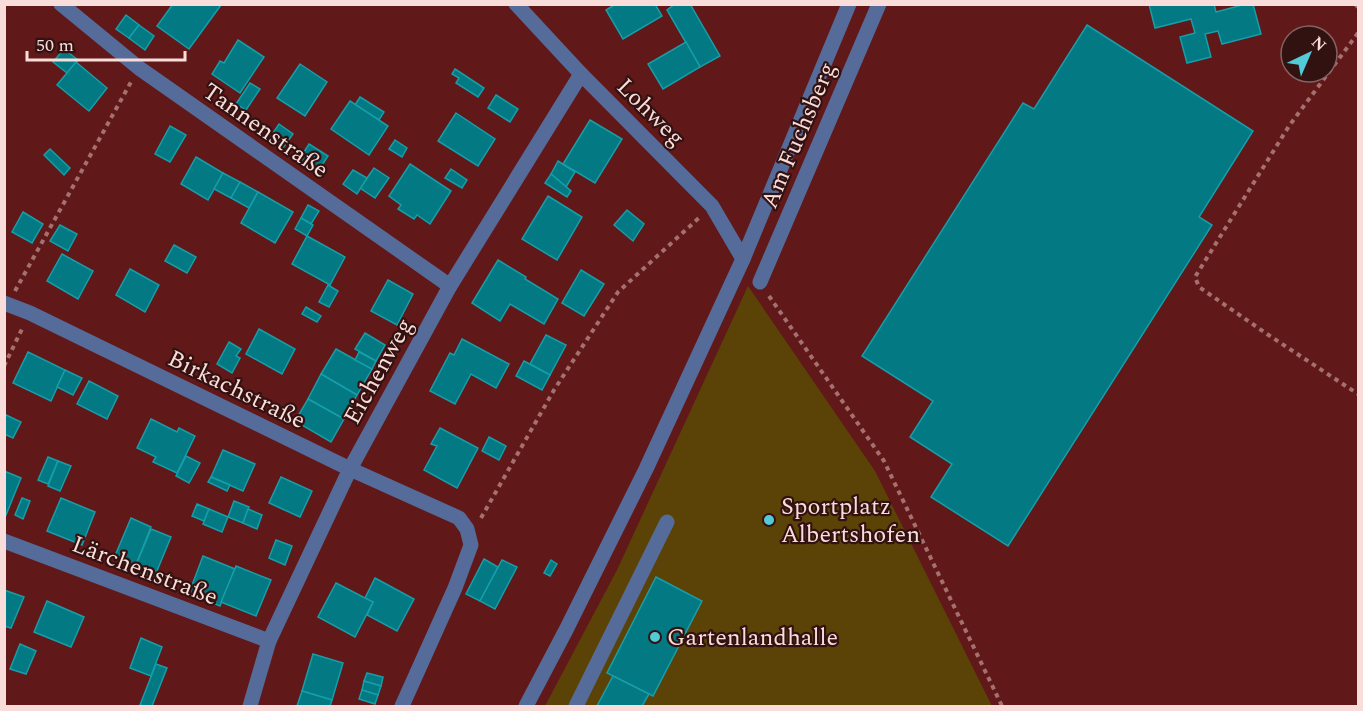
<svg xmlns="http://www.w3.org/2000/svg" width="1363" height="711" viewBox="0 0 1363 711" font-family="Spectral,serif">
	<rect width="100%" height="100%" fill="#611819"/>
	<polygon fill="#5b4307" points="748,286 875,471 992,706 545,706 617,570"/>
	<g fill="#027983" stroke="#179ea9" stroke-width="1.5">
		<polygon points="173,4 220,4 221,5 189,49 157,26"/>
		<polygon points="616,4 655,4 662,16 623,39 606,10"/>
		<polygon points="675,4 690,4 720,56 700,67 667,10"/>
		<polygon points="1149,4 1214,4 1216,12 1246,4 1253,4 1261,34 1222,44 1218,31 1205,34 1211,57 1187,63 1180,37 1195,33 1191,19 1155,28"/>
		<polygon points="126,15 139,25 129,38 116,29"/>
		<polygon points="139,25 154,36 145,50 129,38"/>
		<polygon points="1087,25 1253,131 1199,217 1212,225 1008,546 931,497 952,464 910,437 933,401 862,356 1023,103 1034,109"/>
		<polygon points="238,40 264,57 240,93 212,74 220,61 224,63"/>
		<polygon points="686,42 700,67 663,89 648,64"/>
		<polygon points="64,49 78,60 67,73 53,62"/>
		<polygon points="76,62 107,88 89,111 57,85"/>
		<polygon points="300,64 327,82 305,116 277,98"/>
		<polygon points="455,69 484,88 478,97 456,83 459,78 452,74"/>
		<polygon points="250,83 260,89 246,110 236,104"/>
		<polygon points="496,95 518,109 510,122 488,108"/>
		<polygon points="360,97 384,112 379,120 355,105"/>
		<polygon points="350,101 388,126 369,155 331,129"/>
		<polygon points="456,113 495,139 478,166 438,141"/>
		<polygon points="590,120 622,139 595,183 563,164"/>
		<polygon points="279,124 293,134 283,148 269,139"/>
		<polygon points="170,126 186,135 170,162 155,154"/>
		<polygon points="395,140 407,148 402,157 389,149"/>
		<polygon points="309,144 328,156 319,170 300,158"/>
		<polygon points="50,149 70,168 64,175 44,155"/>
		<polygon points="196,157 223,173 208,200 181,184"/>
		<polygon points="558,161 575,172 566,187 551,174"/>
		<polygon points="410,164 451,191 430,224 417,215 414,219 398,209 401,205 389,196"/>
		<polygon points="374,168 389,178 375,198 360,188"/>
		<polygon points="451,169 467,180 462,188 445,178"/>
		<polygon points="353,170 367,178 357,194 343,184"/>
		<polygon points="223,173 240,182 231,198 214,189"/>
		<polygon points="551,174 571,191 567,197 545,183"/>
		<polygon points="240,182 258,192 249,208 231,198"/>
		<polygon points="258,192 293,212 275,243 241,223"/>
		<polygon points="548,196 582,217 557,260 522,239"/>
		<polygon points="308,205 319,211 311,224 301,218"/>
		<polygon points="627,210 644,224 633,241 614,225"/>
		<polygon points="23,212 43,224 32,243 12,232"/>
		<polygon points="301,218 313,225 307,236 295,229"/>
		<polygon points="60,225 77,234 68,251 50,241"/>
		<polygon points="307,236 345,257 330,285 292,264"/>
		<polygon points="174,245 196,257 187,273 165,261"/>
		<polygon points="62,254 93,271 78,299 47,281"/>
		<polygon points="498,260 526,277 525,279 558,299 544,324 510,304 500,321 472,303"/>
		<polygon points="130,269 159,285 145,312 116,295"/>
		<polygon points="581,270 604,284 584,316 562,303"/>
		<polygon points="388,280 413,294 397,325 371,311"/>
		<polygon points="328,285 338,291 329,307 319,302"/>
		<polygon points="306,307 321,316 317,322 302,314"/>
		<polygon points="259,329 295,349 282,374 246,354"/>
		<polygon points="365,333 385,345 376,361 355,349"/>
		<polygon points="546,335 566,345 550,375 530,364"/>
		<polygon points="462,339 509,364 496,388 471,374 455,404 430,391 450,353 454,355"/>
		<polygon points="229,342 241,349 236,356 240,358 232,373 217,364"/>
		<polygon points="336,349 372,369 357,395 321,374"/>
		<polygon points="28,352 65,370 51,401 13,383"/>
		<polygon points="359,352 376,361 372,369 355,360"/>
		<polygon points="524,361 550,375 542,390 516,376"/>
		<polygon points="65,370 82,378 73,395 57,387"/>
		<polygon points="321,374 357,395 344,419 308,399"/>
		<polygon points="89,381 118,396 107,419 77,404"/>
		<polygon points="308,399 344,419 331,442 295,421"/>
		<polygon points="4,414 21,422 13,438 4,434"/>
		<polygon points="151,419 177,432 179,428 195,436 177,473 153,462 156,457 137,448"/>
		<polygon points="440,428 478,448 457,488 424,470 437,446 431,444"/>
		<polygon points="489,437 506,446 499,460 482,451"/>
		<polygon points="223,450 255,464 243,491 211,477"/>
		<polygon points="186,456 200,463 189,483 176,476"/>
		<polygon points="48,457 58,461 48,484 38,480"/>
		<polygon points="58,461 71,466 60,491 48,486"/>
		<polygon points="4,471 21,478 6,515 4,514"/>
		<polygon points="211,477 230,485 227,491 208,482"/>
		<polygon points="281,477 312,491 300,517 269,503"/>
		<polygon points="22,498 30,501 23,519 15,515"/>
		<polygon points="61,498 95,512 82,545 47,531"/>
		<polygon points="234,501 249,507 243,523 228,517"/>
		<polygon points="197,504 209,509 204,521 192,516"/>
		<polygon points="209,509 228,517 222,532 203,524"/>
		<polygon points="248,509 262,515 257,529 243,523"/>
		<polygon points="131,518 151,527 135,567 114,558"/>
		<polygon points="151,529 171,537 154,578 134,570"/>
		<polygon points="276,540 292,546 285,565 269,558"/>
		<polygon points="203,556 235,569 220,606 189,593"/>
		<polygon points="484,559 498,567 480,601 466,594"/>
		<polygon points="502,560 517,567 495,609 480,601"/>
		<polygon points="551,560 557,564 550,576 544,573"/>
		<polygon points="236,566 271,580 256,616 221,602"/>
		<polygon points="656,577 702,601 653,696 607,673"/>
		<polygon points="375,578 414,599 397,631 367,615 373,602 365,598"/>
		<polygon points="336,583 373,602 355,637 318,617"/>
		<polygon points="4,590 24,597 11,628 4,626"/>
		<polygon points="47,601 84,617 71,647 34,632"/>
		<polygon points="141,638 162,647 151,676 130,668"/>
		<polygon points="20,644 36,651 26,674 10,669"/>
		<polygon points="313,654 343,663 332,700 302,691"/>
		<polygon points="156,664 167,668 152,706 145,706 140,705"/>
		<polygon points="367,673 383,677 381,686 364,681"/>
		<polygon points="613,676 649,694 642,706 597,706"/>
		<polygon points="364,681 381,686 378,695 362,690"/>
		<polygon points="362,690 378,695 375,704 359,699"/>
		<polygon points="302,691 332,700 330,706 297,706"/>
	</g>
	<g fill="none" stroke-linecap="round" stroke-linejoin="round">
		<g stroke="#a57070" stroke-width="4" stroke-dasharray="4.5 4.5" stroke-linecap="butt">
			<polyline points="1355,4 1358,7"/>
			<polyline points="1358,33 1289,126 1195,277 1199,287 1267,334 1358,394"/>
			<polyline points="15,291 131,82"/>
			<polyline points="769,296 884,461 1002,706"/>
			<polyline points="4,366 23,327"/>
			<polyline points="481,518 554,390 618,292 701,216"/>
		</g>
		<g stroke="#556b99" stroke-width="15">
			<polyline points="61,4 139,68 450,286"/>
			<polyline points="516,4 581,74 712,206 743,259"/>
			<polyline points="760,282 879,4"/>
			<polyline points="4,303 30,313 350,469 459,518 467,529 471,545 455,588 402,706"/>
			<polyline points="4,541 269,641"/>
			<polyline points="250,706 269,641 350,469 450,286 581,74"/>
			<polyline points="526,706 566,630 646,469 743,259 849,4"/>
			<polyline points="576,706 667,522"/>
		</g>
	</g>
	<g fill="#52cbd7" stroke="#321211" stroke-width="2">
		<circle cx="769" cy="520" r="6"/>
		<circle cx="655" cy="637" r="6"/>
	</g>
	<g text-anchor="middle" stroke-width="4.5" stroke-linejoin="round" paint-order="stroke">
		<g font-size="24" fill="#f9ddda" stroke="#321211">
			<text transform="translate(651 112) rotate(45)" y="8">Lohweg</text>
			<text transform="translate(266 130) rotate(35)" y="8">Tannenstraße</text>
			<text transform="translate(798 135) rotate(-67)" y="8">Am Fuchsberg</text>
			<text transform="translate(378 371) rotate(-61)" y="8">Eichenweg</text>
			<text transform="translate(237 389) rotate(26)" y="8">Birkachstraße</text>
			<text transform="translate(145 570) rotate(21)" y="8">Lärchenstraße</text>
		</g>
		<g font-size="24" fill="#f9ddda" stroke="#321211" text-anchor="start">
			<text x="781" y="514">Sportplatz<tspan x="781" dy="28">Albertshofen</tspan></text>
			<text x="667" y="645">Gartenlandhalle</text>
		</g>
	</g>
	<rect width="1363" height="711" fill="none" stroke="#f9ddda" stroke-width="12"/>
	<g transform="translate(1309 54) rotate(44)"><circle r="28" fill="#321211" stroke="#826361" stroke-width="1.5"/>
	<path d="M0-4.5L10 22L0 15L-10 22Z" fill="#52cbd7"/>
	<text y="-9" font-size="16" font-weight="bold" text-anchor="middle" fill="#f9ddda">N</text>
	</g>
	<path d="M27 51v9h158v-9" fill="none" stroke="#f9ddda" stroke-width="3"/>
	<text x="36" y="51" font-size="18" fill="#f9ddda" stroke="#321211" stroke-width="4.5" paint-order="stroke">50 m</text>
</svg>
